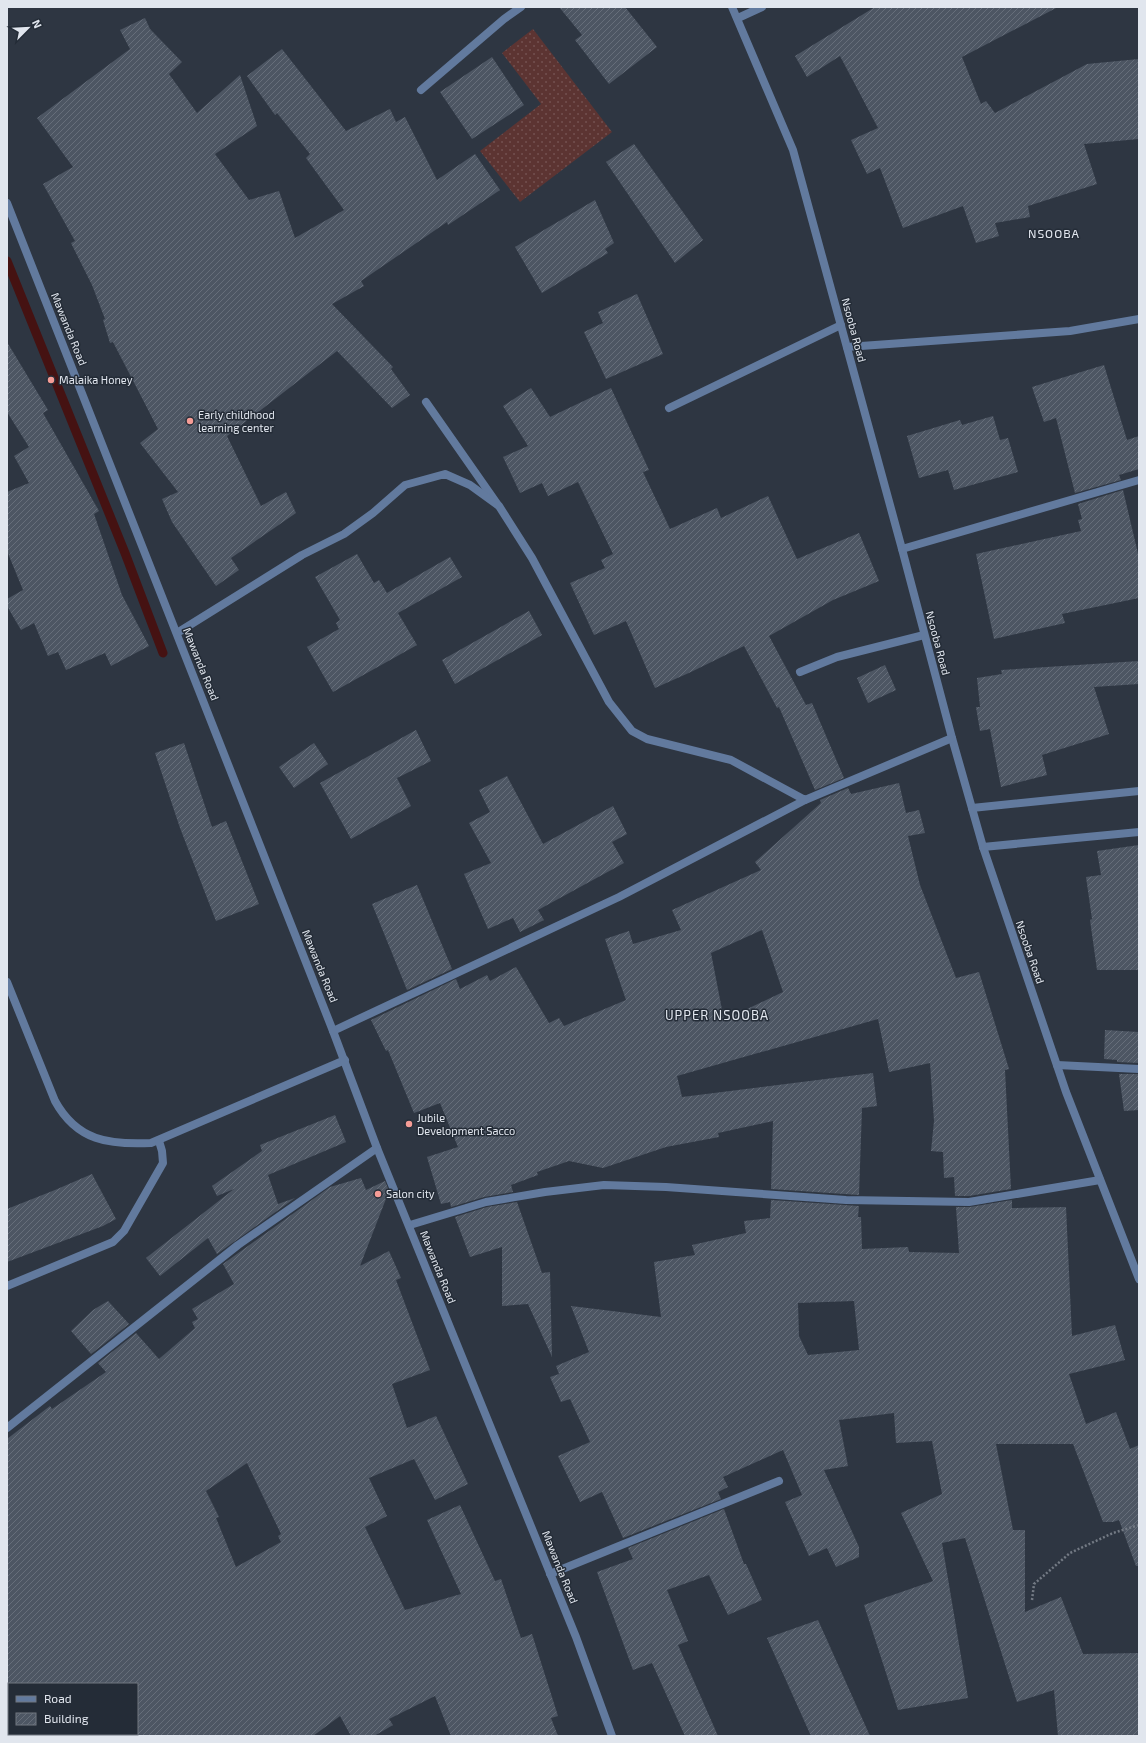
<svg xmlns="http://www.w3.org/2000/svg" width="1146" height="1743" viewBox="0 0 1146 1743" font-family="'Exo 2',sans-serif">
	<defs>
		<pattern id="grass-dots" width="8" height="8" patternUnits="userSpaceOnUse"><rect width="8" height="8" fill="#5c3432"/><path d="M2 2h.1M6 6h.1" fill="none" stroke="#735150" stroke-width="1.8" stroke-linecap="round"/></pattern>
		<pattern id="building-hatch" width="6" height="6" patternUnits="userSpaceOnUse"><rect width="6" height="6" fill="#4d5663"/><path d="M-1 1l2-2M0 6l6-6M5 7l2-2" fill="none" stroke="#666e7a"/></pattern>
	</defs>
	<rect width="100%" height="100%" fill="#2e3642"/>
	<polygon fill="url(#grass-dots)" points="533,29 612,132 520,202 480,151 541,104 502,53"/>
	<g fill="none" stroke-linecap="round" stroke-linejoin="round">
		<polyline stroke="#451212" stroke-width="9" points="7,261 125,553 163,653"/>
	</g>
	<g fill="url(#building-hatch)" fill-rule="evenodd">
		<polygon points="559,7 625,7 657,47 609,84 575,40 582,35"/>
		<polygon points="875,7 1058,7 962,57 981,104 986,101 995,113 1087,64 1139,59 1139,139 1084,144 1097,184 1028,206 1030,217 995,223 999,236 976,243 963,206 903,228 880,168 867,174 851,140 878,128 840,56 807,77 795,56"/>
		<polygon points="145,18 150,29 182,62 169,74 197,113 240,75 257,126 215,154 249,200 279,191 295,238 344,210 306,158 310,154 277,113 275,115 247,76 282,49 346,131 390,109 396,122 405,117 437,180 475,154 500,190 448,225 447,222 361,281 364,286 332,304 393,367 391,369 410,395 392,408 337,351 227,436 261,506 286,492 296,513 231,558 239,570 216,586 172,522 162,499 178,492 140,443 158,429 113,342 110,343 103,320 105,319 92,285 71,243 75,241 43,184 73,167 37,118 130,49 120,30"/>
		<polygon points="492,57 524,105 472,139 440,92"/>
		<polygon points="634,144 703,240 675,263 606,162"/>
		<polygon points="595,200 614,243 605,249 608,253 542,293 515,247"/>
		<polygon points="637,294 663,354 606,379 584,332 603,323 598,312"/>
		<polygon points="7,342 48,410 43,413 99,511 94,514 122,595 149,646 111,666 105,653 66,670 58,652 48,656 34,623 21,630 7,606 7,599 23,590 7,551 7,492 29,483 14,456 29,447 7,412"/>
		<polygon points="1104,365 1127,440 1139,436 1139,469 1119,475 1121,480 1075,493 1056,418 1044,422 1032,387"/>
		<polygon points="531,388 550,417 611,388 649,470 643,472 670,529 717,508 721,518 768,496 797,559 859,533 879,581 833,600 769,636 806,705 812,703 844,778 815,790 779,707 777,708 744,646 691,672 655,688 626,621 594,635 570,583 605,568 601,560 613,554 578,482 548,496 542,483 520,493 503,457 528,446 503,406"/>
		<polygon points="993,416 1000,440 1008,438 1018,472 954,490 948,470 919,478 907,436 960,420 962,425"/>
		<polygon points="1123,490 1139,558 1139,598 1062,614 1065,623 994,639 976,554 1081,531 1078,520 1082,519 1078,504"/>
		<polygon points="357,554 374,583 379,580 387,593 450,557 462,577 398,613 417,645 333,692 307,647 339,629 336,623 340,620 315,577"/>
		<polygon points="529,611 542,635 455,684 442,660"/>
		<polygon points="1139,661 1139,684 1094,687 1109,734 1042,755 1047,775 1001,787 990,729 980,731 976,707 980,707 977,678 1002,674 1001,670"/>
		<polygon points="885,665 896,690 868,703 857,678"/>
		<polygon points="416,730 431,761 397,778 411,806 351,839 320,783"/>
		<polygon points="184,743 212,827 226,821 259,904 216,921 180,828 155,753"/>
		<polygon points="314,743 328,764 294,788 279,767"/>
		<polygon points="507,776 543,844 613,806 627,834 612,842 624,863 538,910 544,920 520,932 513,918 488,929 464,874 491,863 469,823 490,812 479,790"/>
		<path d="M899 783 906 813 919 810 925 833 908 836 920 885 956 978 979 972 1009 1069 1005 1070 1011 1189 969 1196H955L954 1177 944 1178 943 1152 931 1151 934 1121 930 1063 889 1072 878 1019 677 1076 682 1097 873 1073 877 1106 862 1108 859 1195 771 1189 773 1121 718 1133 719 1137 666 1147 603 1168 569 1161 537 1172 538 1175 511 1185 513 1192 484 1197 451 1207 450 1202 441 1204 427 1157 458 1147 440 1103 414 1113 388 1050 386 1051 371 1020 456 979 460 989 487 975 490 981 516 967 549 1023 559 1018 564 1026 626 1000 605 939 629 931 633 944 681 930 672 910 761 870 755 862 821 803 820 800 848 788 851 794ZM762 930 783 992 724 1020 711 953Z"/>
		<polygon points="1139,845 1139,970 1097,970 1090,920 1092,919 1086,877 1101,875 1097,851"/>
		<polygon points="417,885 452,969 407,990 372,904"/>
		<polygon points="1105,1030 1139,1032 1139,1063 1117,1062 1117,1060 1104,1059"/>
		<polygon points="1119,1074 1139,1074 1139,1110 1124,1111"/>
		<polygon points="335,1115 346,1142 268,1175 278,1204 295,1198 217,1254 208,1238 160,1276 146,1258 234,1189 217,1196 212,1186 262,1151 260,1145"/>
		<polygon points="92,1174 116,1219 103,1226 7,1262 7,1209 55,1190"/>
		<path d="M361 1178 366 1190 385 1181 389 1191 360 1266 389 1251 401 1278 396 1280 430 1370 392 1384 407 1428 436 1416 468 1484 435 1500 414 1459 369 1478 387 1516 365 1527 405 1610 461 1594 427 1520 460 1505 495 1581 501 1579 521 1638 532 1634 558 1716 551 1718 558 1736H451L435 1696 389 1719 393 1725 374 1736H351L340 1716 313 1736H137V1684H7V1439L50 1406 52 1409 106 1372 98 1363 136 1333 159 1359 195 1328 192 1322 198 1319 192 1309 234 1284 223 1264 330 1187ZM247 1463 281 1534 278 1536 281 1542 236 1567 216 1518 219 1517 206 1491Z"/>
		<path d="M771 1200 859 1206 858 1217H861L862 1249 908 1247 909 1252 959 1253 956 1207H970L1012 1200V1208L1066 1207 1072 1336 1115 1325 1125 1360 1069 1374 1086 1424 1116 1412 1130 1449 1139 1445V1566H1136L1119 1520 1113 1522H1103L1073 1444H996L1013 1530H1025V1612L1061 1597 1083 1654 1139 1653V1736H1058L1054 1690 1017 1702 965 1538 942 1543 968 1698 898 1710 864 1605 933 1581 901 1513 942 1494 932 1441 896 1443 894 1413 839 1420 848 1466 824 1470 859 1547V1557L836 1567 827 1548 809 1556 785 1502 802 1495 783 1450 723 1477 728 1487 718 1492 721 1499 623 1538 602 1492 580 1502 558 1456 590 1442 570 1399 561 1402 550 1377 559 1374 556 1366 589 1352 571 1306 661 1317 654 1262 695 1255 692 1245 746 1233 744 1221 770 1218ZM854 1301 859 1350 808 1355 799 1336 798 1303Z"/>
		<polygon points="517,1202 542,1273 550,1272 552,1357 528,1304 502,1306 502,1247 470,1257 455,1217 487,1207"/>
		<polygon points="108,1301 129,1324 91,1354 71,1331 93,1310"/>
		<polygon points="724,1509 744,1564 746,1564 762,1600 728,1615 709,1575 667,1590 688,1641 678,1645 718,1736 685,1736 652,1663 633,1670 597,1572 633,1559 628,1548"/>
		<polygon points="818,1620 870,1736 811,1736 767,1638"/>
	</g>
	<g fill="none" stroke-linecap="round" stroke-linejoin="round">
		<polyline stroke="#737a84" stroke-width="2.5" stroke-dasharray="2 2" stroke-linecap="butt" points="1032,1600 1034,1584 1070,1553 1113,1533 1139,1525"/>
		<g stroke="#627a9e" stroke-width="8">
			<polyline points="426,402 498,505"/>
			<polyline points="669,408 841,325"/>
			<polyline points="800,672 837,657 924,635"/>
			<polyline points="972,808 1139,791"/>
			<polyline points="983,847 1139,832"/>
			<path d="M7 982 55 1101C77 1141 109 1145 151 1143L345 1060"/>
			<polyline points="7,1286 113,1242 124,1231 163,1163 162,1151 159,1141"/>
		</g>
		<g stroke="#627a9e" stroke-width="8">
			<polyline points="732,7 793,150 902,549 952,738 983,847 1066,1092 1139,1279"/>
			<polyline points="738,18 762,7"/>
			<polyline points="421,90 504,19 521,7"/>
			<polyline points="847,347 1070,331 1139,319"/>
			<polyline points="902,549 1139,480"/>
			<polyline points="177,633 302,555 344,534 373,513 405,485 445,474 470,485 499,506 532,558 609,702 632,731 647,739 731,760 805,800 952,738"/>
			<polyline points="333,1031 619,897 805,800"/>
			<polyline points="1057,1065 1139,1069"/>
			<polyline points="410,1225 486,1202 545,1192 604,1185 666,1187 846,1200 969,1202 1100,1180"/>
			<polyline points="7,1428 238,1245 377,1148"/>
			<polyline points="550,1574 779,1481"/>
		</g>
		<polyline stroke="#627a9e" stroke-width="8" points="7,203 333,1031 377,1148 576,1637 612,1736"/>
	</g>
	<g fill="#f59c96" stroke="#242c37" stroke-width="1.5">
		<circle cx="51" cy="380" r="4"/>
		<circle cx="190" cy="421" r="4"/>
		<circle cx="409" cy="1124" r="4"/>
		<circle cx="378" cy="1194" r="4"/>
	</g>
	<g text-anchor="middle" stroke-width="3" stroke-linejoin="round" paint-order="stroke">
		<g font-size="11" fill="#e1e6ee" stroke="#242c37">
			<text transform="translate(69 329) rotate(68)" y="4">Mawanda Road</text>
			<text transform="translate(854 330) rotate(75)" y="4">Nsooba Road</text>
			<text transform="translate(938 643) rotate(75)" y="4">Nsooba Road</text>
			<text transform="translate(201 664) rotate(68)" y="4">Mawanda Road</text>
			<text transform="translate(1030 952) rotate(71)" y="4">Nsooba Road</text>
			<text transform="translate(320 966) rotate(68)" y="4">Mawanda Road</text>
			<text transform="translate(438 1267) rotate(68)" y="4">Mawanda Road</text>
			<text transform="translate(560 1567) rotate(68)" y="4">Mawanda Road</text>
		</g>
		<g font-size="11" fill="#e1e6ee" stroke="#242c37" text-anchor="start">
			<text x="59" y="384">Malaika Honey</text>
			<text x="198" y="419">Early childhood<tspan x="198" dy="13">learning center</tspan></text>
			<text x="417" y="1122">Jubile<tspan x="417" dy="13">Development Sacco</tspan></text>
			<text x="386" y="1198">Salon city</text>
		</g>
		<g font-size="12" letter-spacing="1" fill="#e1e6ee" stroke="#242c37">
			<text x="1054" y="238">NSOOBA</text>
		</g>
		<g font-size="13" letter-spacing="1" fill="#e1e6ee" stroke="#242c37">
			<text x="717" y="1020">UPPER NSOOBA</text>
		</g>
	</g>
	<rect width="1146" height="1743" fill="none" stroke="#e1e6ee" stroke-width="16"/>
	<rect x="8" y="1683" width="130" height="52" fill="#242c37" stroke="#707680"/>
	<rect x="16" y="1696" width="20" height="6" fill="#627a9e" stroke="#707680"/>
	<text x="44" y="1703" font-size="12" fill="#e1e6ee">Road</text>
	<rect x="16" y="1713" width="20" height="12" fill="url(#building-hatch)" stroke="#707680"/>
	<text x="44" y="1723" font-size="12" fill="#e1e6ee">Building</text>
	<g transform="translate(28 28) rotate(66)" stroke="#242c37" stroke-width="3" paint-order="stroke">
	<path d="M0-3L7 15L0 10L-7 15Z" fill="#e1e6ee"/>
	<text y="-6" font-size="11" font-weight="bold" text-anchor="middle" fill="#e1e6ee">N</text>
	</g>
</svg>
